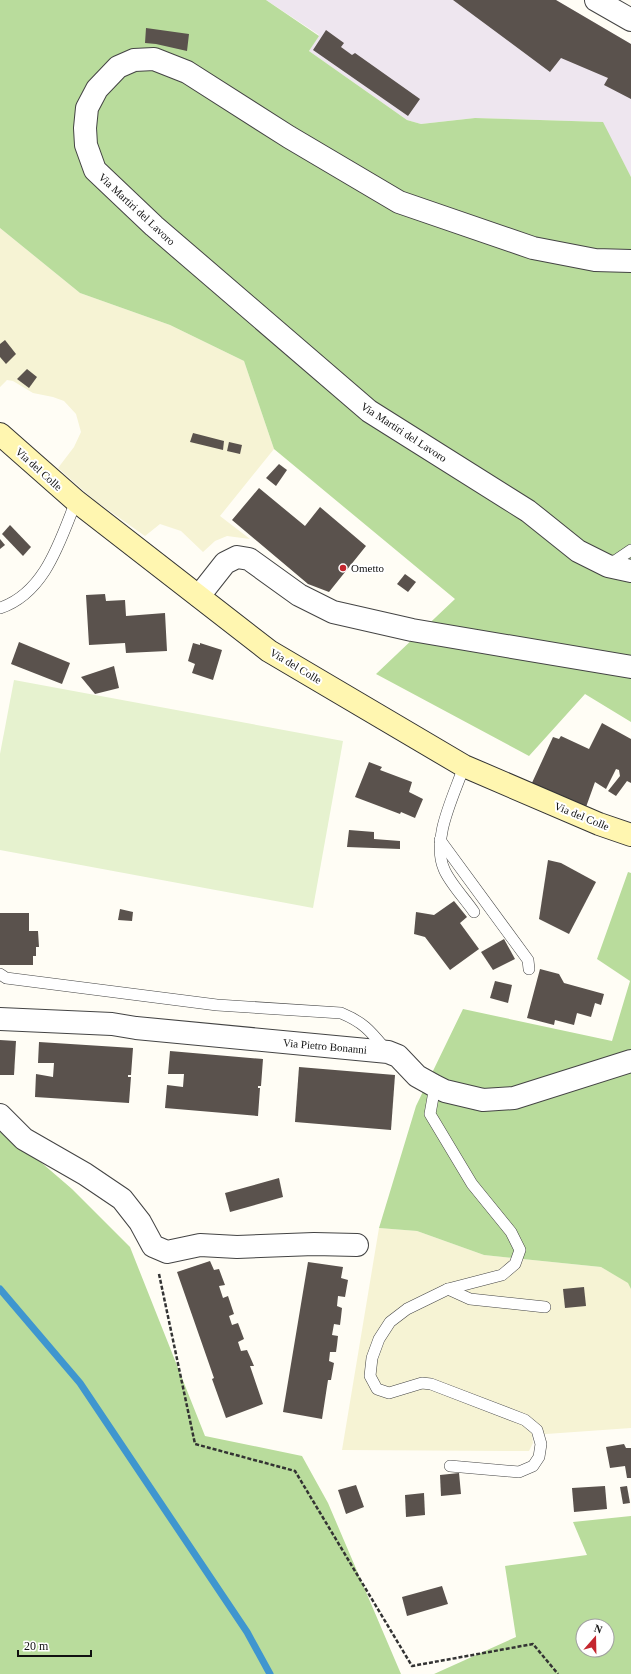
<svg xmlns="http://www.w3.org/2000/svg" width="631" height="1674" viewBox="0 0 631 1674" font-family="'Times New Roman',serif">
	<rect width="100%" height="100%" fill="#fffdf5"/>
	<polygon fill="#eee6ef" points="266,0 556,0 631,44 631,177 602,122 475,118 421,124 407,120 309,51 319,35"/>
	<g fill="#f6f3d4">
		<polygon points="0,228 80,293 170,325 244,361 274,449 220,516 250,539 227,536 215,541 203,552 181,531 160,524 145,536 94,500 58,468 74,447 81,432 76,414 64,401 53,397 33,393 13,381 7,380 0,387"/>
		<polygon points="379,1228 417,1231 484,1255 601,1267 629,1283 631,1289 631,1428 532,1435 533,1443 529,1451 342,1450"/>
	</g>
	<g fill="#b9dc9c" fill-rule="evenodd">
		<polygon points="0,0 266,0 319,36 309,51 407,120 421,124 475,118 603,122 631,177 631,722 585,694 529,756 376,674 455,599 274,449 244,361 170,325 80,293 0,228"/>
		<polygon points="628,872 631,873 631,1289 628,1283 601,1267 484,1255 417,1231 379,1228 416,1106 463,1009 612,1041 630,981 597,959"/>
		<polygon points="0,1127 72,1189 130,1247 205,1436 302,1456 328,1503 401,1674 0,1674"/>
		<path d="M631 1516V1674H434L516 1637 505 1566 587 1555 573 1522ZM583 1626H607V1650H583Z"/>
	</g>
	<polygon fill="#e6f2cf" points="14,680 343,741 313,908 0,850 0,754"/>
	<g fill="none" stroke-linecap="round" stroke-linejoin="round">
		<polyline stroke="#3f96cf" stroke-width="7" points="0,1289 80,1383 247,1632 270,1674"/>
	</g>
	<g fill="#5a524d">
		<polygon points="453,0 556,0 631,44 631,99 604,85 608,78 561,58 550,72"/>
		<polygon points="146,28 189,34 187,51 156,44 145,43"/>
		<polygon points="326,30 344,43 341,47 352,55 355,53 420,99 408,116 313,50"/>
		<polygon points="5,340 16,354 6,364 0,357 0,344"/>
		<polygon points="27,369 37,377 29,388 17,379"/>
		<polygon points="193,433 224,441 223,450 190,442"/>
		<polygon points="229,442 242,445 240,454 227,451"/>
		<polygon points="279,464 287,470 276,486 266,478"/>
		<polygon points="259,488 305,526 320,507 366,546 329,592 308,584 232,520"/>
		<polygon points="10,525 31,547 23,556 2,534"/>
		<polygon points="0,539 5,545 0,549"/>
		<polygon points="405,574 416,582 408,592 397,584"/>
		<polygon points="105,594 106,601 125,600 126,616 165,613 167,651 126,653 125,643 89,645 86,595"/>
		<polygon points="19,642 70,663 62,684 11,664"/>
		<polygon points="193,643 200,645 200,643 222,650 213,680 192,673 195,664 188,661"/>
		<polygon points="114,666 119,688 95,694 81,677"/>
		<polygon points="602,723 631,739 631,783 627,781 616,796 608,791 620,776 619,770 616,769 606,789 595,782 586,807 531,785 553,737 559,739 561,736 589,749"/>
		<polygon points="369,762 382,767 380,770 412,782 409,792 423,799 415,818 401,812 400,814 355,797"/>
		<polygon points="349,830 374,832 374,839 400,841 400,849 347,847"/>
		<polygon points="548,860 561,863 596,882 569,934 539,919"/>
		<polygon points="454,901 467,917 460,923 479,949 450,970 425,937 414,934 416,912 434,915"/>
		<polygon points="120,909 133,912 132,921 118,920"/>
		<polygon points="0,913 29,913 29,931 38,931 39,947 36,947 36,956 33,956 33,965 0,965"/>
		<polygon points="504,939 515,959 493,970 481,952"/>
		<polygon points="540,969 559,974 564,983 604,994 601,1005 595,1003 591,1017 577,1013 574,1025 555,1020 554,1025 527,1018"/>
		<polygon points="495,981 512,985 508,1003 490,998"/>
		<polygon points="0,1040 16,1041 14,1075 0,1075"/>
		<polygon points="39,1042 133,1048 131,1075 128,1075 128,1077 131,1077 129,1103 35,1097 36,1074 53,1077 54,1063 38,1063"/>
		<polygon points="170,1051 263,1059 261,1086 258,1086 258,1088 260,1088 258,1116 165,1108 167,1085 183,1087 184,1074 168,1074"/>
		<polygon points="299,1067 395,1075 391,1130 295,1122"/>
		<polygon points="279,1178 283,1197 230,1212 225,1193"/>
		<polygon points="210,1261 214,1270 219,1269 225,1285 219,1286 223,1298 228,1296 234,1314 229,1316 232,1325 238,1323 244,1339 238,1342 241,1351 247,1350 251,1359 254,1366 250,1366 263,1404 226,1418 212,1379 214,1378 177,1272"/>
		<polygon points="308,1262 343,1267 341,1278 348,1280 345,1297 338,1296 337,1306 342,1308 341,1317 340,1325 334,1324 332,1335 338,1336 337,1345 336,1352 330,1352 329,1361 334,1363 331,1380 328,1380 322,1419 283,1412"/>
		<polygon points="584,1287 586,1306 565,1308 563,1289"/>
		<polygon points="624,1444 626,1448 631,1448 631,1478 627,1478 625,1466 610,1468 606,1447"/>
		<polygon points="459,1473 461,1494 441,1496 440,1475"/>
		<polygon points="356,1485 364,1507 346,1514 338,1490"/>
		<polygon points="605,1486 607,1509 574,1512 572,1488"/>
		<polygon points="627,1486 630,1503 623,1504 620,1487"/>
		<polygon points="424,1493 425,1515 406,1517 405,1495"/>
		<polygon points="442,1586 448,1604 407,1616 402,1597"/>
	</g>
	<g fill="none" stroke-linecap="round" stroke-linejoin="round">
		<defs>
			<g id="lane">
				<polyline points="609,565 631,550"/>
				<path d="M0 608C45 593 60 541 76 501"/>
				<path d="M464 766C454 796 431 839 444 869 449 882 466 900 474 912"/>
				<polyline points="440,840 528,960 529,969"/>
				<path d="M0 974 6 978 217 1005 341 1013C365 1023 371 1032 387 1051"/>
				<polyline points="435,1086 430,1114 472,1184 511,1232 520,1250 515,1264 502,1275 448,1289 407,1309 390,1322 379,1339 372,1358 370,1376 377,1389 389,1393 422,1383 431,1384 525,1420 537,1430 541,1444 539,1457 533,1466 519,1472 450,1466"/>
				<polyline points="448,1289 470,1299 545,1307"/>
			</g>
			<g id="street">
				<polyline points="596,0 631,20"/>
				<polyline points="631,261 595,260 533,248 399,202 289,137 187,72 154,59 134,60 118,67 97,89 87,108 85,128 86,145 95,170 154,226 369,411 528,511 578,551 608,566 631,571"/>
				<polyline points="199,596 225,563 237,557 249,559 299,595 333,612 412,630 631,667"/>
				<polyline points="0,1019 112,1024 136,1028 388,1052 398,1056 417,1076 435,1086 445,1091 483,1100 514,1098 631,1061"/>
				<polyline points="0,1115 24,1139 85,1174 122,1199 140,1222 153,1246 167,1252 200,1245 237,1247 314,1244 357,1245"/>
			</g>
			<polyline id="secondary" points="0,434 76,501 269,651 464,766 599,824 631,835"/>
		</defs>
		<use href="#lane" stroke="#444" stroke-width="12"/>
		<use href="#street" stroke="#444" stroke-width="24"/>
		<use href="#secondary" stroke="#333" stroke-width="24"/>
		<polyline stroke="#333" stroke-width="2.5" stroke-dasharray="4 2" stroke-linecap="butt" points="159,1274 195,1444 295,1471 412,1666 533,1644 558,1674"/>
		<use href="#lane" stroke="#fff" stroke-width="11"/>
		<use href="#street" stroke="#fff" stroke-width="22"/>
		<use href="#secondary" stroke="#fff6b0" stroke-width="22"/>
	</g>
	<circle fill="#c4262e" stroke="#fff" stroke-width="1.5" cx="343" cy="568" r="4"/>
	<g text-anchor="middle" stroke-width="4" stroke-linejoin="round" paint-order="stroke">
		<g font-size="11" fill="#111" stroke="#fff">
			<text transform="translate(137 209) rotate(43)" y="4">Via Martiri del Lavoro</text>
			<text transform="translate(404 432) rotate(33)" y="4">Via Martiri del Lavoro</text>
			<text transform="translate(39 469) rotate(42)" y="4">Via del Colle</text>
			<text transform="translate(296 666) rotate(31)" y="4">Via del Colle</text>
			<text transform="translate(582 816) rotate(22)" y="4">Via del Colle</text>
			<text transform="translate(325 1046) rotate(5)" y="4">Via Pietro Bonanni</text>
		</g>
		<g font-size="11" fill="#111" stroke="#fff" text-anchor="start">
			<text x="351" y="572">Ometto</text>
		</g>
	</g>
	<g transform="translate(595 1638) rotate(20)"><circle r="19" fill="#ffffff" stroke="#a0a0a0"/>
	<path d="M0-3L7 15L0 10L-7 15Z" fill="#c4262e"/>
	<text y="-6" font-size="11" font-weight="bold" text-anchor="middle" fill="#111111">N</text>
	</g>
	<path d="M18 1650v6h73v-6" fill="none" stroke="#111111" stroke-width="2"/>
	<text x="24" y="1650" font-size="12" fill="#111111" stroke="#ffffff" stroke-width="3" paint-order="stroke">20 m</text>
</svg>
